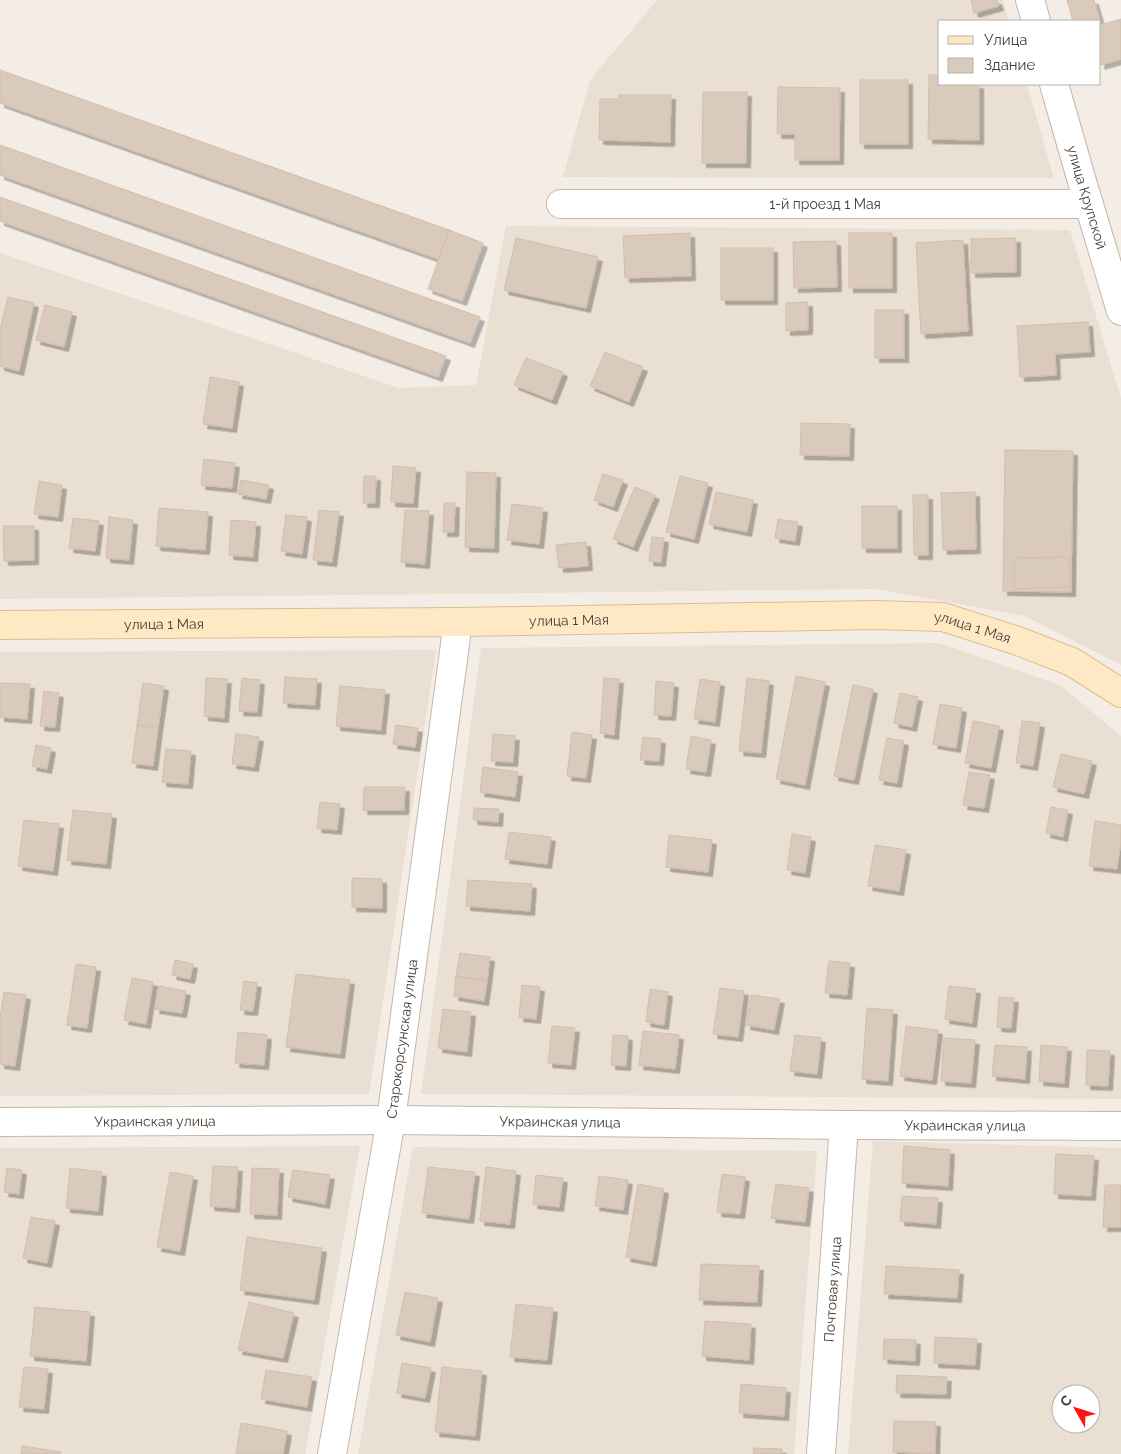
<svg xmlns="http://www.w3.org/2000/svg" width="1121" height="1454" viewBox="0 0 1121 1454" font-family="Raleway,sans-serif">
	<defs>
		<filter id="shadow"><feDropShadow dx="4.5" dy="4.5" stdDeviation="0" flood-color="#0004"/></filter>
	</defs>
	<rect width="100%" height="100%" fill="#f4ede5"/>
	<g fill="#e9dfd2" fill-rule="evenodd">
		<polygon points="657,0 1003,0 1009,21 940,21 940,84 1027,84 1054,178 563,177 590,80"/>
		<polygon points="506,226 1070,230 1121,398 1121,665 1025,616 875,589 0,599 0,253 399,388 476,385"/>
		<polygon points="939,643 1060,685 1121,736 1121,1099 421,1094 481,648"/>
		<polygon points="436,650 369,1094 0,1096 0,652"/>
		<path d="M873 1141 1121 1148V1454H848ZM1061 1394H1091V1424H1061Z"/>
		<polygon points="360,1146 305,1454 0,1454 0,1148"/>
		<polygon points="413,1147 817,1151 794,1454 358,1454"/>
	</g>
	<g fill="#dacabc" stroke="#d3beab" filter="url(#shadow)">
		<polygon points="971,0 997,0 999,6 974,13"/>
		<polygon points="1067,0 1094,0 1100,21 1073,21"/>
		<polygon points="1121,19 1121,59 1100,65 1100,22 1101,25"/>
		<polygon points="0,70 449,230 438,259 0,103"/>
		<polygon points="929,75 940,75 940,84 979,84 979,140 928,139"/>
		<rect x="860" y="80" width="48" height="64"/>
		<polygon points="778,87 840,88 839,160 795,160 795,134 777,134"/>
		<polygon points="703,92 747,92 746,163 702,163"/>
		<polygon points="619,95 671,95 670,142 599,140 600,99 618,99"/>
		<polygon points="0,145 480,317 470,343 0,175"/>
		<polygon points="0,197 446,356 438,377 0,221"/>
		<polygon points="449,230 483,243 462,301 428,289"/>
		<polygon points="690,233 691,276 625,278 623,236"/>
		<rect x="849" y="233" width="43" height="55"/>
		<polygon points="516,238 598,257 586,308 504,290"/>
		<polygon points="1016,238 1016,272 971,273 971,239"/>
		<polygon points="963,240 968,331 921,334 916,243"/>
		<polygon points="836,241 837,287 794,288 793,242"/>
		<rect x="721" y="248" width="52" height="52"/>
		<polygon points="8,297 34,303 19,371 0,366 0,330"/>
		<polygon points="808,302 808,330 786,331 786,303"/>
		<polygon points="45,305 72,312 64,347 36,340"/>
		<rect x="875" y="310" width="29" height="48"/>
		<polygon points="1088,322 1090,352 1055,354 1056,375 1020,377 1017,326"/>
		<polygon points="605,352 643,367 629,402 590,386"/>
		<polygon points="526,358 563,372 552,400 514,385"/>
		<polygon points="210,377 239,382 232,428 203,424"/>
		<polygon points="801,423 850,424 849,456 800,455"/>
		<polygon points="1005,450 1073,451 1071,592 1003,591"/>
		<polygon points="204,459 235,463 232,488 201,485"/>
		<polygon points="393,466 416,468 413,503 391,502"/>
		<polygon points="467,472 496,473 494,548 465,547"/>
		<polygon points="603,474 623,480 613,507 594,500"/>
		<polygon points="364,476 376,476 375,503 363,503"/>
		<polygon points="680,476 708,483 694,539 666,532"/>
		<polygon points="241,480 269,485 266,499 238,494"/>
		<polygon points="39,481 62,485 58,517 34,514"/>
		<polygon points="635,487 655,495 633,547 613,539"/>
		<polygon points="716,492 753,500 747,532 709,524"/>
		<polygon points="975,492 976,549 943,550 941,493"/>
		<polygon points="913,495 928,495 928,555 914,555"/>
		<polygon points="444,503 455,503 454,532 443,532"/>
		<polygon points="512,504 543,508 539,544 507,540"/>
		<rect x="862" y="506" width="35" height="42"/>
		<polygon points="159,508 208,512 205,550 156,546"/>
		<polygon points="319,510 339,512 332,562 313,560"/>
		<polygon points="405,510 429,511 425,564 401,562"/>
		<polygon points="286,515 307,517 302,554 281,551"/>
		<polygon points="109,517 133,520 129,560 106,558"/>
		<polygon points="73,518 99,521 95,551 69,548"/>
		<polygon points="778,519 798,522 795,541 775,538"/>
		<polygon points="231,520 256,522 253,557 229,555"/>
		<polygon points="3,526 34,526 34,560 4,561"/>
		<polygon points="652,537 664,538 661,562 649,561"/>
		<polygon points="586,542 588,566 559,568 556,545"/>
		<polygon points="1069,557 1070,587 1014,589 1014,558"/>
		<polygon points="796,676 825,682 805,785 776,779"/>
		<polygon points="285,677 317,679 315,705 283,703"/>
		<polygon points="206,678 227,679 224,718 204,716"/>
		<polygon points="242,678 260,680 257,712 239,711"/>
		<polygon points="604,678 619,679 614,735 600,733"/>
		<polygon points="747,678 769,681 761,753 739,751"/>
		<polygon points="700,679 720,682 715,722 694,719"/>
		<polygon points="656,681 674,683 671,716 654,715"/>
		<polygon points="0,683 30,684 27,719 0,717"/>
		<polygon points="143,683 164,686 158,728 137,725"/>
		<polygon points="853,685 873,689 854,780 834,776"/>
		<polygon points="340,686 385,690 381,730 336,726"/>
		<polygon points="44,691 59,693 55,727 40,726"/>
		<polygon points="900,693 918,697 912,727 894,723"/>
		<polygon points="940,704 962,708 956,748 933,744"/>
		<polygon points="973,721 999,726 991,768 965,763"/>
		<polygon points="1022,721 1040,723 1033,766 1016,763"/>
		<polygon points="137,725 158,728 153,766 132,763"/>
		<polygon points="396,725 418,728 415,747 393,744"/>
		<polygon points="572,732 592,735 586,778 567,776"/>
		<polygon points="236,734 259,737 254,767 232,764"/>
		<polygon points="493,734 515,736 513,762 491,761"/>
		<polygon points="691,736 711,740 706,772 686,769"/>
		<polygon points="643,737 661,739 659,761 640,760"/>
		<polygon points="887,738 904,741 897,783 879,780"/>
		<polygon points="36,745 51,748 47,769 32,766"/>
		<polygon points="166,749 191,751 188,784 162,782"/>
		<polygon points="1061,754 1092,761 1084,794 1053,787"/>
		<polygon points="483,767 518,772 515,797 480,792"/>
		<polygon points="969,772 990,775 984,808 963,805"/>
		<polygon points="364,787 405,787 404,810 363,810"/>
		<polygon points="320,802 340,804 337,830 317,828"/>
		<polygon points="1051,807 1068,810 1063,837 1046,833"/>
		<polygon points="474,808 499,809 498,822 473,820"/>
		<polygon points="73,810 112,814 106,864 67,860"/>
		<polygon points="24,820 59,824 53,871 18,866"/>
		<polygon points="1095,821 1121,825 1121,840 1117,869 1089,866"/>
		<polygon points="509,832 551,837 547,864 505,859"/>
		<polygon points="792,834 811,837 805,873 787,870"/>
		<polygon points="669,835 712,840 708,872 666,867"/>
		<polygon points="875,845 906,850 899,891 868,886"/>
		<polygon points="352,878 382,879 382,908 352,907"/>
		<polygon points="468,880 532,884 530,911 466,906"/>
		<polygon points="460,953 490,957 487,981 456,976"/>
		<polygon points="175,960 193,964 190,979 172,975"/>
		<polygon points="829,961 850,963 847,995 825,993"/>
		<polygon points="76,964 96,967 87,1028 67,1025"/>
		<polygon points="296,974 350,980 340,1054 286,1047"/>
		<polygon points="456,976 487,981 484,1001 454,996"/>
		<polygon points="132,978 153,982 146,1024 124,1020"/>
		<polygon points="244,981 257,983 253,1011 240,1010"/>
		<polygon points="522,985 540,987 536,1019 519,1017"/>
		<polygon points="159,986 186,991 182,1013 155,1009"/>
		<polygon points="949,986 976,989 972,1023 945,1019"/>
		<polygon points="720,988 744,991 738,1037 713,1034"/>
		<polygon points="650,989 668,992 664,1025 646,1022"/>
		<polygon points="4,992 26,995 15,1066 0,1064 0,1019"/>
		<polygon points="751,995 780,999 774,1030 746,1025"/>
		<polygon points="999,997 1014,998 1011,1028 997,1027"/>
		<polygon points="867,1008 893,1010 888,1081 862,1079"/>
		<polygon points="443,1009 471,1012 467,1052 438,1048"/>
		<polygon points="552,1026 575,1028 571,1065 548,1063"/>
		<polygon points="906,1026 938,1030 932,1080 900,1076"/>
		<polygon points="643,1031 679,1035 675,1069 639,1065"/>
		<polygon points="238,1032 267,1035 264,1065 235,1063"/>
		<polygon points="613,1035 628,1036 626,1066 611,1065"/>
		<polygon points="795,1035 821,1038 817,1074 790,1071"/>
		<polygon points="944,1038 975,1040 971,1083 941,1081"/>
		<polygon points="995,1045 1027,1047 1025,1079 992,1076"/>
		<polygon points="1041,1045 1067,1047 1064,1083 1039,1081"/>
		<polygon points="1087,1050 1110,1051 1108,1086 1086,1085"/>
		<polygon points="904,1146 950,1150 948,1186 902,1183"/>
		<polygon points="1056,1154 1094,1156 1091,1196 1054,1194"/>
		<polygon points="213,1166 238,1167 235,1208 210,1206"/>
		<polygon points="428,1167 475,1172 469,1219 422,1213"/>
		<polygon points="486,1167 516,1171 510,1224 480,1221"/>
		<polygon points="7,1168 22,1170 19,1194 4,1192"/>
		<polygon points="70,1168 102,1172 98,1211 66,1208"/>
		<polygon points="252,1168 279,1169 277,1215 250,1214"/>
		<polygon points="293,1170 330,1175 325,1204 288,1197"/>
		<polygon points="170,1172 193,1176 180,1251 157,1247"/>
		<polygon points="722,1174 745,1177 740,1214 717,1212"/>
		<polygon points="536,1175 563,1178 559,1207 533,1204"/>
		<polygon points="599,1176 628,1180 623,1210 595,1206"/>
		<polygon points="638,1184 664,1189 652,1262 626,1257"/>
		<polygon points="776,1184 809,1188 805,1222 771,1218"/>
		<polygon points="1105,1185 1121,1185 1121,1227 1103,1227"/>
		<polygon points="902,1196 938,1198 936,1224 900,1221"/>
		<polygon points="31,1217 55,1221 47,1263 23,1258"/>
		<polygon points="247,1237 322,1248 314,1300 240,1290"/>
		<polygon points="701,1264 759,1266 757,1302 699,1300"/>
		<polygon points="886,1266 959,1270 957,1298 884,1294"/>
		<polygon points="405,1292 438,1298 430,1342 396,1335"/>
		<polygon points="249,1302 294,1313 283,1358 238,1350"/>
		<polygon points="516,1304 553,1308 547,1360 510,1357"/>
		<polygon points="35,1307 90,1312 86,1361 30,1356"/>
		<polygon points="705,1321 751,1324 749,1360 702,1356"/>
		<polygon points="935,1337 977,1339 975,1365 934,1363"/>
		<polygon points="884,1339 916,1340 915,1361 883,1359"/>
		<polygon points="402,1363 431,1368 425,1398 397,1393"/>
		<polygon points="24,1367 48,1369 44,1409 19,1407"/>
		<polygon points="442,1367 482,1371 475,1436 435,1432"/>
		<polygon points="266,1370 312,1377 307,1407 261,1399"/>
		<polygon points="897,1375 947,1377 946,1394 896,1393"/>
		<polygon points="741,1384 786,1388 784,1416 739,1413"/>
		<polygon points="894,1421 936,1422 935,1454 893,1452"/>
		<polygon points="241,1423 287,1431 283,1454 236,1454"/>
		<polygon points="22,1446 61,1452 60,1454 21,1454"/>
		<polygon points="754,1448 782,1449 781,1454 753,1454"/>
	</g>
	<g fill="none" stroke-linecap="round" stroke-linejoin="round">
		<defs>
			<g id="street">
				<polyline points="1030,0 1036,21"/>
				<path id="s1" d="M1054 84 1081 178 1121 311"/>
				<path id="s2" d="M561 204H1089"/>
				<path id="s3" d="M0 1122 391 1120 844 1125 1121 1126"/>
				<path id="s4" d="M332 1454 391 1120 458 622"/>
				<path id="s5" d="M821 1454 844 1125"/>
			</g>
			<g id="secondary">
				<path id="s6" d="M0 625 458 622 874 615 943 617 1018 641 1072 662 1121 693"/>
			</g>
		</defs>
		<use href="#street" stroke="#c4b7a9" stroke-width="30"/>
		<use href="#secondary" stroke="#ddbe91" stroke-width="30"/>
		<use href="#street" stroke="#fff" stroke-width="28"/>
		<use href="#secondary" stroke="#ffe8c4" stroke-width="28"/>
	</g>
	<g text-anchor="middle" stroke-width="4" stroke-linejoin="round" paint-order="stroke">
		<g font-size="14" fill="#483d34" stroke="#fff">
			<text dy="5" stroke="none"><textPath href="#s1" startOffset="118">улица Крупской</textPath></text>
			<text dy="5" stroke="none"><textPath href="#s2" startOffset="264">1-й проезд 1 Мая</textPath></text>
			<text dy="5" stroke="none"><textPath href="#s6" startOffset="569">улица 1 Мая</textPath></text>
			<text dy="5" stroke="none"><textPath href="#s6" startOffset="164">улица 1 Мая</textPath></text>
			<text dy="5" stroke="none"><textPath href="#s6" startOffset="974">улица 1 Мая</textPath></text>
			<text dy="5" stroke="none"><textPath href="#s4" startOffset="421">Старокорсунская улица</textPath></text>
			<text dy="5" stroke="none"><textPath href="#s3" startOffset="155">Украинская улица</textPath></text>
			<text dy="5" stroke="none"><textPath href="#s3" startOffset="560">Украинская улица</textPath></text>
			<text dy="5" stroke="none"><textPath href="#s3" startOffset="965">Украинская улица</textPath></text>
			<text dy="5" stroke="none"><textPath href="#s5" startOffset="165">Почтовая улица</textPath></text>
		</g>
	</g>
	<rect x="938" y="20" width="162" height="65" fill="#ffffff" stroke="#b6b1ae"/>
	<rect x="948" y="36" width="25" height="8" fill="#ffe8c4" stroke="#b6b1ae"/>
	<text x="984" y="45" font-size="15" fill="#483d34">Улица</text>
	<rect x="948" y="58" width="25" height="15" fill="#dacabc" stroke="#b6b1ae"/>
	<text x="984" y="70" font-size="15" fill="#483d34">Здание</text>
	<g transform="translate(1076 1409) rotate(309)"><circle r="24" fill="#ffffff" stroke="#b6b1ae"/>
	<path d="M0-4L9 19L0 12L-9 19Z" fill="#ff1211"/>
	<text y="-8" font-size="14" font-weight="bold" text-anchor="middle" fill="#483d34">С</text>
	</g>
</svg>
